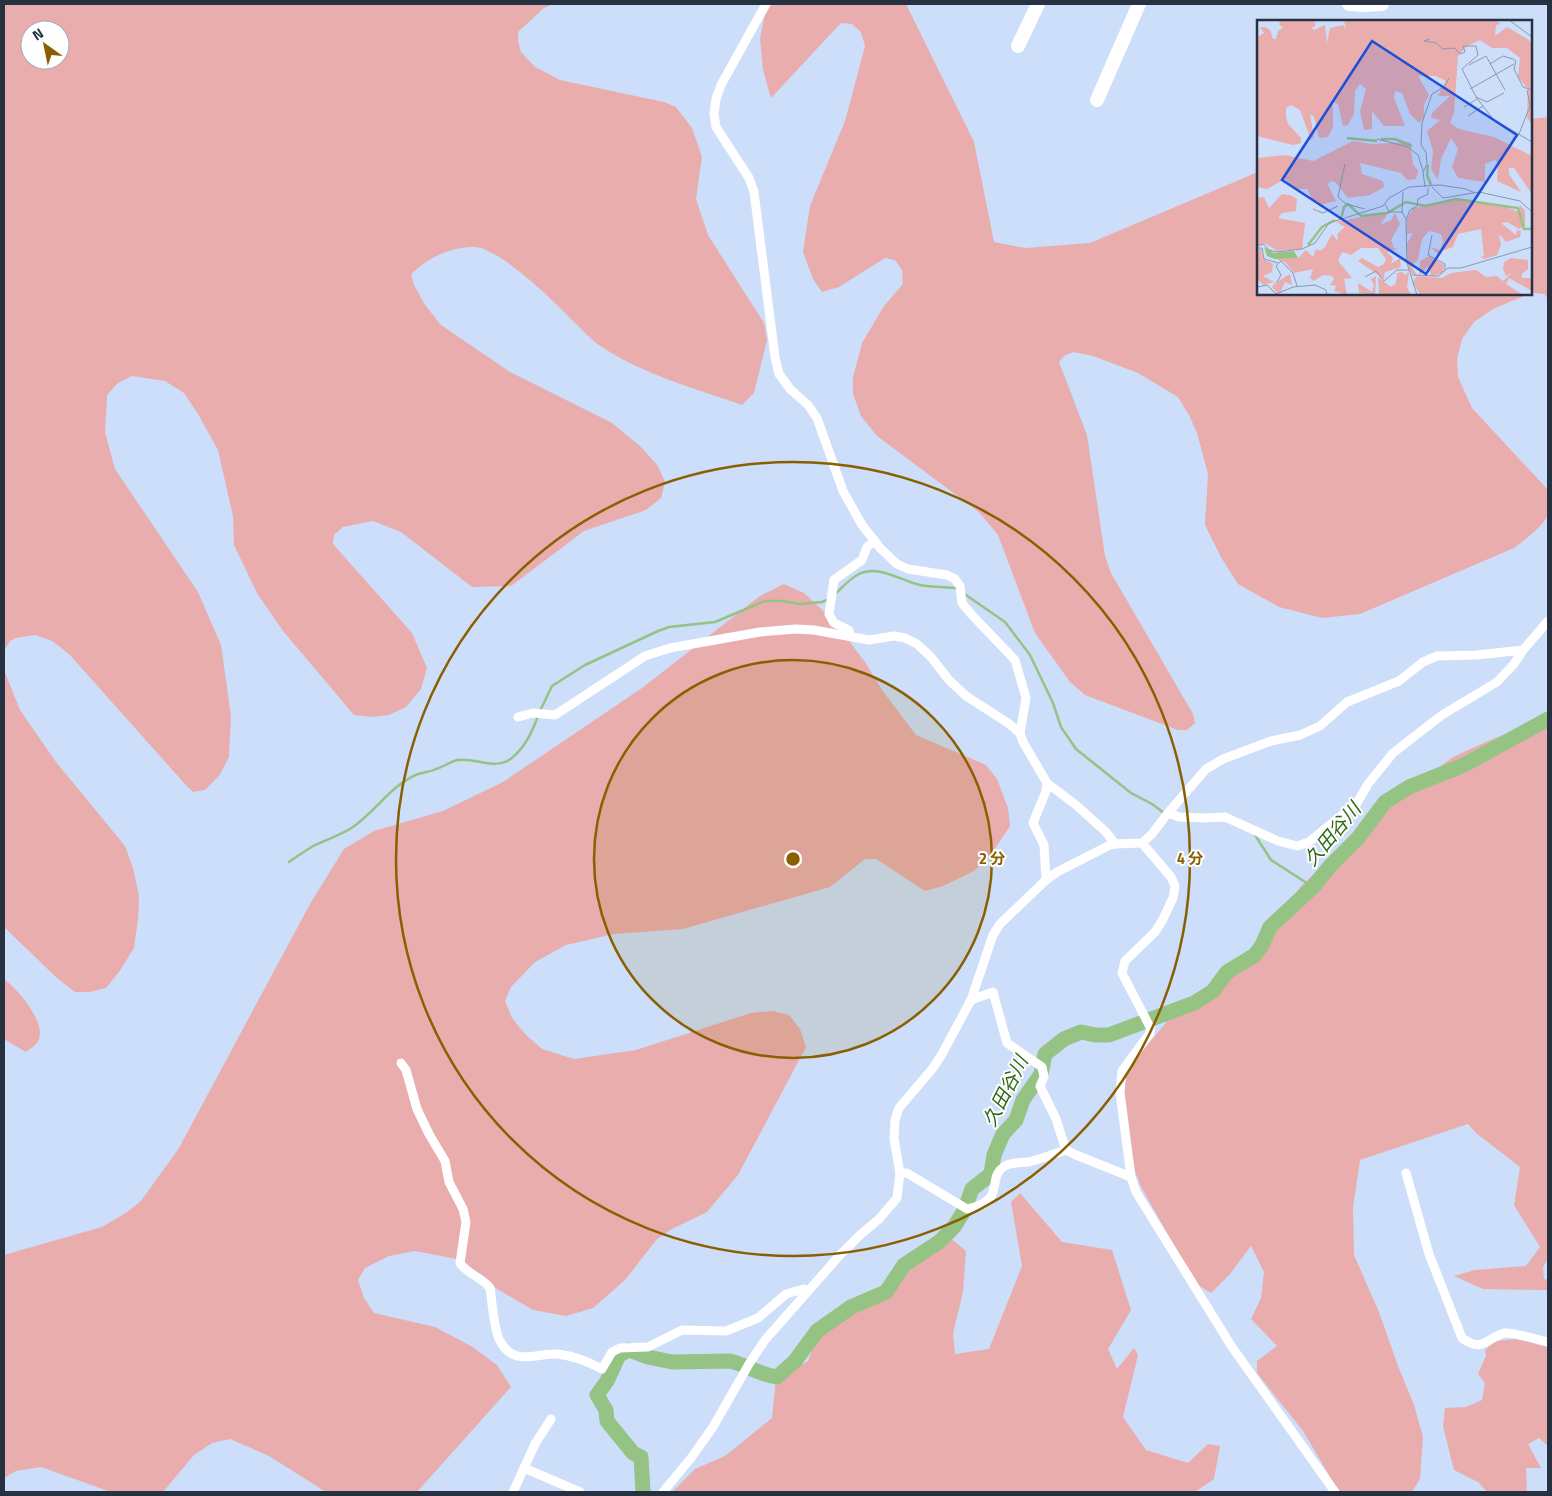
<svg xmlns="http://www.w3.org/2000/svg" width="1552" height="1496" viewBox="0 0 1552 1496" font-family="'Titillium Web','Noto Sans JP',sans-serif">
	<rect width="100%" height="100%" fill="#ccdef9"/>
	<g fill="#e9adae" fill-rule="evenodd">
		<path d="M4 4H553L544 8 518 32V41L521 52 535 67 560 80 664 102 676 107 692 128 702 157 696 199 708 235 764 323 767 340 754 393 742 405C694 388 641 374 599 345 589 338 580 327 571 319 554 301 499 248 475 247 451 246 428 258 411 274L414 285 425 305 441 325 510 372 612 423 641 447 658 466 665 482 661 498 646 510 584 531 511 586 472 587 401 532 373 521 343 527 334 535 333 544 412 633 427 668 421 689 406 707 389 715 373 717 354 715 283 631 257 593 234 545 233 516 218 450 198 414 184 393 165 381 132 376 118 383 107 395 105 432 115 469 198 592 221 645 231 716 229 757 219 776 205 790 193 792 184 783 69 654 52 641 35 635 16 638 10 641 4 651ZM30 30H60V60H30Z"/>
		<path d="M767 4H906L974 142 994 242 1025 248 1090 243 1258 172V294H1531V119L1548 117V299L1544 294 1533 293 1514 300 1493 309 1474 322 1462 339 1457 359 1458 377 1472 408 1548 490C1548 497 1550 506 1548 514 1545 525 1523 541 1514 548L1360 614 1322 618 1279 607 1238 584 1222 559 1205 525 1208 474 1197 433 1189 415 1178 397 1138 373 1093 356 1073 352 1064 356 1059 362 1087 435 1105 556 1111 573 1193 714 1195 723 1187 730H1178L1085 695 1070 682 1035 633 998 535 979 512 877 436 861 416 853 394V377L862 343 884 306 903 284 902 270 895 260 885 258 839 287 822 292 813 279 803 252 810 206 845 121 865 46 861 32 852 24 841 23 771 98 763 70 760 38Z"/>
		<polygon points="784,584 804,593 833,620 865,662 882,690 916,735 986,765 997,779 1008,808 1010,826 992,853 974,871 943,886 925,891 876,859 865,859 830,887 683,929 614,934 566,945 535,962 511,987 505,1001 512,1018 526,1035 542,1049 574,1059 636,1050 751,1013 773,1011 789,1015 800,1029 806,1047 738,1175 707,1212 670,1230 657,1239 625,1280 593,1308 566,1316 533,1310 494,1287 457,1259 415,1251 389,1256 365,1268 358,1280 364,1298 374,1313 435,1327 471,1346 497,1365 511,1387 417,1492 326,1492 269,1456 230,1439 212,1443 194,1455 163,1492 111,1492 41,1467 16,1471 4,1478 4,1255 102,1227 126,1213 141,1201 179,1148 310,904 344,849 374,831 443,811 503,782 642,688 760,596"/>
		<polygon points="4,670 20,710 56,762 125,846 133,868 139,896 138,919 134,948 119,972 106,988 90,992 75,992 57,978 4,927"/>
		<polygon points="1548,717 1548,1259 1543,1267 1544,1279 1548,1280 1548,1290 1483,1289 1454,1276 1475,1270 1526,1266 1540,1247 1514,1205 1520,1167 1476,1133 1468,1124 1360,1160 1353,1208 1354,1255 1379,1312 1398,1366 1414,1405 1423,1437 1420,1479 1412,1492 1339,1492 1303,1431 1257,1373 1257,1361 1277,1346 1251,1319 1261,1298 1264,1272 1251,1246 1230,1274 1211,1293 1196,1284 1141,1187 1125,1145 1123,1080 1130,1066 1174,1013 1187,1004 1209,996 1230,973 1259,955 1268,934 1283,917 1300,887 1337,852 1349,837 1388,805 1453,757 1488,741"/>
		<path d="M4 979C17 988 48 1024 38 1041 36 1045 30 1049 26 1052L4 1039Z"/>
		<polygon points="1020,1193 1062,1242 1112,1250 1131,1310 1108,1349 1117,1369 1134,1348 1138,1355 1123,1417 1146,1450 1188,1463 1208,1444 1220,1446 1214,1479 1195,1492 672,1492 695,1469 725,1456 772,1418 776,1379 808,1361 818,1334 840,1317 884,1298 896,1282 911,1256 948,1236 966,1251 963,1292 953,1333 955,1354 989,1349 1022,1266 1011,1202"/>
		<polygon points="1516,1339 1548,1347 1548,1446 1539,1438 1528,1444 1541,1468 1526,1468 1527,1492 1487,1492 1478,1482 1454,1470 1443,1426 1445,1408 1466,1407 1482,1400 1485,1383 1478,1374 1486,1356 1485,1350 1495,1341"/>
	</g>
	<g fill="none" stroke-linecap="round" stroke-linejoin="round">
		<g stroke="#94c383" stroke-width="2.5">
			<polyline points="963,593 1005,622 1030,655 1053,703 1061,727 1076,749 1131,793 1152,804 1164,813"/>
			<path d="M835 594C843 587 849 579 859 574 879 564 901 581 920 585 931 587 944 587 956 588L958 590"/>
			<polyline points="540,711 552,686 585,665 658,631 669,627 715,622 765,601 782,601 800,604 822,602 829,599"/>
			<polyline points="1255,835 1271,860 1313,887"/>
			<path d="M289 862C298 856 306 850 315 845 328 839 341 835 353 827 376 811 391 785 418 774 424 772 430 772 436 769 443 767 450 762 457 760 476 757 492 770 509 760 524 750 532 733 538 716"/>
		</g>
		<path stroke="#94c383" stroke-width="15" d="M643 1492 641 1457 633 1453 607 1421 606 1410 597 1395 607 1381 619 1355 629 1350 648 1357 672 1362 730 1361C747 1365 760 1375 777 1377L795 1361 817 1331 851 1307 886 1292 904 1265 939 1242 954 1227 964 1211 972 1189 991 1174 994 1155 1003 1134 1016 1120 1023 1100 1041 1074 1045 1054 1064 1039 1081 1032 1095 1035H1109L1194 1003 1213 991 1227 972 1255 955 1262 945 1270 927 1313 887 1330 866 1358 838 1385 802 1409 787 1464 765 1548 719"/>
		<g stroke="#fff" stroke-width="9">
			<polyline points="766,4 721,85 716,99 714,114 716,127 749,178 754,192 775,357 779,374 790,389 808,405 817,418 843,491 862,525 881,549 897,564 908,569 947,575 955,579 960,586 962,603 971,614 1015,660 1026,698 1020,733 1023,742 1047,783 1076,805 1106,832 1115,844"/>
			<polyline points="850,636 849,630 834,623 829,614 834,580 862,560 867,547 875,541"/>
			<polyline points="518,717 533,713 555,715 645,656 670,648 760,632 796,629 814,630 869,640 894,636 905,638 917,644 931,657 949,680 966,696 1008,723 1020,733"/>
			<polyline points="1168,813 1179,817 1205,818 1225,817 1278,841 1297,846 1309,842 1357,803 1368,784 1393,753 1442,715 1497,682 1514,664 1523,650 1548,621"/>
			<polyline points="1142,843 1171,877 1175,886 1173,898 1162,921 1155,932 1125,961 1122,973 1150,1027 1150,1033 1122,1071 1120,1092 1131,1177 1136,1192 1232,1347 1335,1492"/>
			<polyline points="1046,880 1044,845 1033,823 1046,791 1047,783"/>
			<polyline points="971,1000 993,992 1007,1043 1042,1067 1044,1077 1040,1086 1056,1119 1066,1150"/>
			<path d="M401 1063 406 1070 417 1109 429 1134 445 1161 449 1182 463 1209 466 1222 460 1263C468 1275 482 1277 490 1288 492 1301 494 1331 500 1341 514 1367 536 1353 558 1354 573 1356 589 1362 602 1369L612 1352 620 1348 648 1347 682 1330 726 1331 758 1318 786 1294 804 1289 808 1291"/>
			<path d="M900 1173H907L967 1209C1008 1201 985 1178 1005 1166 1011 1162 1021 1163 1029 1162 1041 1159 1054 1154 1066 1150L1076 1155 1131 1177"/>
			<path d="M1406 1173 1429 1254 1462 1338C1484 1354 1486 1337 1505 1333 1513 1332 1539 1340 1548 1342"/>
			<polyline points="524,1468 580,1492"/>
			<polyline points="513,1492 535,1444 551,1419"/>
			<polyline points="663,1492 691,1458 713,1427 749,1364 765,1340 840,1255 860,1235 879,1219 897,1198 900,1173 894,1139 895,1120 899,1108 933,1068 942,1054 971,1000 993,935 1000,924 1046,880 1057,872 1108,846 1115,844 1142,843 1152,834 1168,813 1206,769 1223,759 1271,741 1300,735 1320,726 1347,702 1399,681 1423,662 1437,656 1477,655 1523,650"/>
		</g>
		<g stroke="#fff" stroke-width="14">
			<polyline points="1349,4 1364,5 1382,4"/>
			<polyline points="1018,46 1038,4"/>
			<polyline points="1097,100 1139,4"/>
		</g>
	</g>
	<circle cx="793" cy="859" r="199" fill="#8a5f00" fill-opacity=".12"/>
	<g fill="none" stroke="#8a5f00" stroke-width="2.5">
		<circle cx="793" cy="859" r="199"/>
		<circle cx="793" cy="859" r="397"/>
	</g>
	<g text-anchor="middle" stroke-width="4" stroke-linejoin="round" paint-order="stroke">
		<g font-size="19" font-style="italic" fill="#2d6810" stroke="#fefefe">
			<text transform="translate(1332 834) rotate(-50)" y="7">久田谷川</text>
			<text transform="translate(1005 1091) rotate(-63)" y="7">久田谷川</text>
		</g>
	</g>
	<g transform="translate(1257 20)">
		<rect width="275" height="275" fill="#ccdef9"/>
		<path d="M24 0H58V7H54L57 10 68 5 70 23 73 8 86 5 89 9 87 0H238L244 4 239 5 238 16 250 7 272 20 275 24V104L270 98 271 69 261 57 263 38 250 28H235L223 20 210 26 201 36 197 93 193 103 202 109 237 117 275 136V174L257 148H252V154L264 172 240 161 241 143 238 140 228 144V162L201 158 195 147 201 129 194 118 184 139 181 160 174 149 176 131 170 111 183 100 174 98 175 93 193 76H181L189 61 179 56H161L172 75 167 85V97L162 103 153 94 145 73 138 71 137 78 148 106H127L115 91V109L107 110 103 91 109 69 103 64 98 71 97 94 91 105 86 106 81 84 76 82V107L71 117 62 118 57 97 53 94 57 117 54 120 43 90 34 85 29 88V97L31 104 44 118V123L36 125 0 116V17L7 13 3 7H8L13 10 16 19H19L21 11 26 8 22 4ZM96 121 115 124 153 122 156 144 161 151 159 159 150 160 144 153 103 143 105 154 126 161 127 167 113 175 91 178 78 162 73 161 71 165 79 181 63 185 56 181 50 169H38L28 159 10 169 0 167V138L28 135 56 141ZM25 174 33 175 40 179 39 191 25 193 21 198 48 203 45 229 20 231 8 223 0 226V178L7 177 12 188ZM205 179 244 185 262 192 263 185 268 191V206L262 209 250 202 244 203 259 215 260 210 264 211 263 217 249 222 242 214 244 225 240 235 228 239 223 237 227 236 224 209 201 214 196 227 182 232V235L173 227 183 230 186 221 184 214 172 211 165 219 161 240 154 246 160 255 155 254 151 247 150 223 156 213 150 214V199L156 188ZM124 193 130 195 123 205 134 200 138 193 143 204 134 220 137 228 141 229 130 232 136 238 134 244 143 238 144 247 128 252 127 259 101 241 105 238 121 247 127 244 129 239 121 228H104L94 235 85 232 81 241 95 258 87 259 90 275 77 271 79 266 73 265 77 259 75 256 66 255 57 261 53 258 56 249 37 253 28 242 21 240 22 237 41 238 49 230 56 237 59 229 63 231 68 227 75 214 81 221 80 214 88 207 79 202ZM4 228 6 239 16 244 15 252 6 256 17 262 7 265 0 259V230ZM172 236 187 245 186 253 174 256 171 247 162 255 163 241ZM254 238 271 240V249L265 254V258H275V271L252 258 249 264 266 275H163L156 262 160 256 185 258 194 253 219 250 229 257 240 256 246 261 256 252 249 256 246 249 247 242ZM145 252 148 255 152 252 150 267 154 275 122 274 121 257 134 267 139 263 140 253ZM33 254 35 265 28 262 23 273 19 272 15 267 18 263ZM119 256 118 275 102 273 101 263 115 272 117 265 114 259Z" fill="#e9adae"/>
		<path d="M7 227 17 233 37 231 41 238 18 239 10 236Z" fill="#94c383"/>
		<path fill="none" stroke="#94c383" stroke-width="2.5" d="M90 118 120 121M124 119H138L155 126M171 145 170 155 174 165M84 199 87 187 91 184 104 196 130 193 149 182 168 186 199 179 261 188 267 209H275M51 225 65 207 78 200"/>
		<path fill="none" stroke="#8a99b0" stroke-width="1" d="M252 0 275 17M173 19 167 21 179 23 186 29 198 28 203 34 208 32 206 26H219L221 35 205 49M233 44 246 36 256 39 259 41 257 49 266 67 275 70M212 45 229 36 248 70M205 49 219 77 236 99 275 122M213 69 257 44M219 77 230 82 247 73M207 87 220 79M211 96 226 86M262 114 273 86 270 70M120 119 151 127 161 135 166 151M88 144 81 177 89 184 108 189M168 167 166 152 170 144 169 132 164 125 165 103 175 74 187 67 192 58M175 167 186 178 222 172 263 181 275 192M128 184 132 192H145L149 199M56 189 66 193 81 186M145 192 146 172M175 215 171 235 188 244V250M0 226 7 224 12 230 20 232 45 229 58 223 72 203 126 186 132 178 152 167 183 165 209 169 218 173M0 228H5L7 239 21 243M155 255 181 256 191 248H204L275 227M108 257 119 251 127 261 140 250H152M20 262 24 255 19 246 24 241 36 253 40 266M0 267 10 265 19 274 36 267 58 265 69 270 70 275M160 275 150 243 149 200 153 190 160 186 161 179 171 174V168"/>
		<path fill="#1d4ed8" fill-opacity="0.15" stroke="#1d4ed8" stroke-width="2.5" d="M115 21 260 115 169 254 25 160Z"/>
		<rect width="275" height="275" fill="none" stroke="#263142" stroke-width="2.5"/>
	</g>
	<circle cx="793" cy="859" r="8" fill="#8a5f00" stroke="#fefefe" stroke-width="2.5"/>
	<g font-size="15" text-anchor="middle" font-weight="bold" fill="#8a5f00" stroke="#fefefe" stroke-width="4" stroke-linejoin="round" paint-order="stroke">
		<text x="992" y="864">2 分</text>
		<text x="1190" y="864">4 分</text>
	</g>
	<rect width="1552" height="1496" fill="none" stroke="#263142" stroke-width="10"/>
	<g transform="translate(45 45) rotate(327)"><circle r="24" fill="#fefefe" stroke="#a8acb3"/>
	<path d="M0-4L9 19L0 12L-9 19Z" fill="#8a5f00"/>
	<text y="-8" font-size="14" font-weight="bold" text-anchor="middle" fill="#263142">N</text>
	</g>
</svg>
